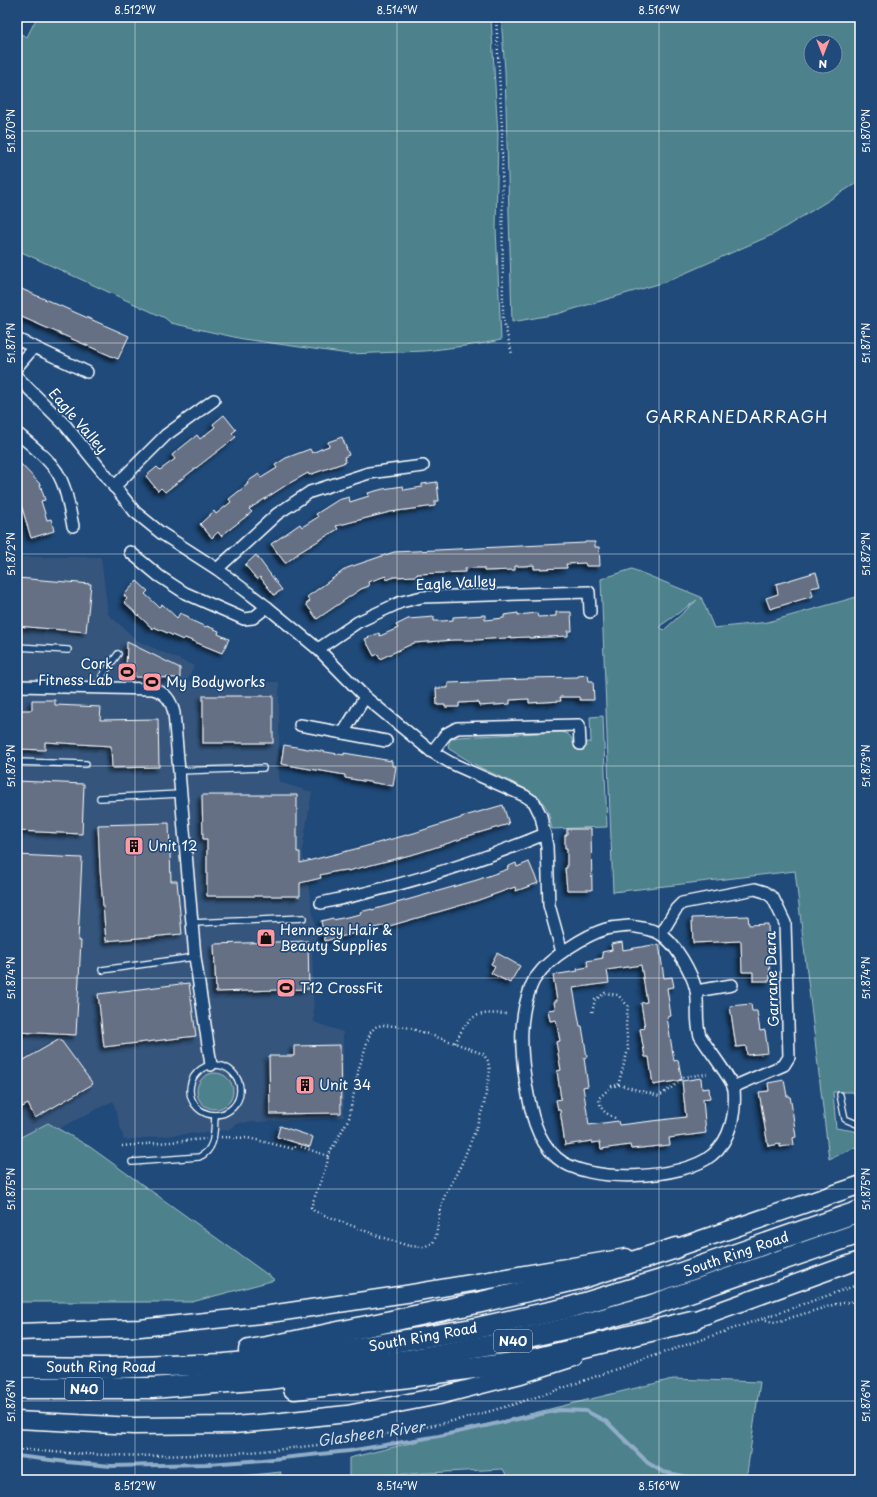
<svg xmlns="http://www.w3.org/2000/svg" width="877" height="1497" viewBox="0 0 877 1497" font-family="'Playpen Sans',sans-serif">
	<defs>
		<filter id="shadow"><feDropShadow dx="-3.5" dy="3.5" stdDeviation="2" flood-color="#0009"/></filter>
	</defs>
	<rect width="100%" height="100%" fill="#1f4a7a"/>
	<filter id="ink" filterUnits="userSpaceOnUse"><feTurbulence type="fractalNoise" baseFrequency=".025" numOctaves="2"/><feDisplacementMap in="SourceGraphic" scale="8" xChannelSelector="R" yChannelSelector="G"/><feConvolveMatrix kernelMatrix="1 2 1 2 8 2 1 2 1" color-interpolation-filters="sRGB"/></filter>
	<g filter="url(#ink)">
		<polygon fill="#34557d" points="17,557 101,557 108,614 138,641 194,666 187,681 279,682 279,782 312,792 302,850 318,943 312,944 314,1022 343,1032 344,1117 238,1123 228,1130 124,1140 113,1101 58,1129 48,1123 17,1139"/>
		<g fill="#4e818c" stroke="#a6c0c6" fill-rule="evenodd">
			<polygon points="37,17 491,17 498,135 496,228 501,340 480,344 425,351 349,354 243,339 171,323 165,318 17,250 17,32 27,37"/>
			<path d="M501 17H854L860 24V181L774 234 665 282 557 314 512 322 505 71ZM811 42H835V66H811Z"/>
			<path d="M632 569 701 597 714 628 768 622 860 596V1104L853 1092H833L836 1128 860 1132V1145L829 1159 795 871 613 892 601 579ZM697 600 664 630 660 627V626Z"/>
			<path d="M603 716 607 827 552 829 548 811 540 798 520 786 479 767 449 749 448 747 450 740 457 737 560 732C568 733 571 735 573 743L591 742 590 717Z"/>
			<circle cx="215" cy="1091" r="18"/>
			<polygon points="48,1123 90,1147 275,1280 192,1302 17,1302 17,1139"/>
			<polygon points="673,1379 760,1382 746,1480 509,1480 503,1469 349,1477 349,1458"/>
			<polygon points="281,1472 279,1480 204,1480"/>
			<polygon points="17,1477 135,1480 17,1480"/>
		</g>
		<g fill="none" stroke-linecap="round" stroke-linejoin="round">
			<polyline stroke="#91adc8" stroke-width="4" points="17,1456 67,1462 111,1466 208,1464 263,1460 349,1451 439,1436 559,1410 586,1411 607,1422 648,1463 663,1472 703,1480"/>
		</g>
		<g fill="#656f84" stroke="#fff" filter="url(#shadow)">
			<polygon points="17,287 129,336 118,359 17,315"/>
			<polygon points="224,415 236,430 232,433 236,437 165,492 161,488 158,491 146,476 157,467 160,470 175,459 172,455 197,435 200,439 215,427 213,424"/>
			<polygon points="342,437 349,455 344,457 346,462 309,475 308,473 288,484 249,509 252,512 221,536 218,532 212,538 200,524 214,511 216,514 231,502 229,499 248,484 247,482 259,474 261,478 277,468 275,465 286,458 310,449 312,453 321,449 329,446 328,442"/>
			<polygon points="17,460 40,484 45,500 41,501 47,520 51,519 54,531 31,538 17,491"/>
			<polygon points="437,482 439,501 435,501 435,506 390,512 336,526 338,529 300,552 286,563 285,563 271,544 300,524 302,527 318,517 316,514 338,500 349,497 350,502 369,496 368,493 383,489 403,486 404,490 422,487 422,484"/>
			<polygon points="585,542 595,542 595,547 599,547 600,566 586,566 585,563 566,564 567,568 534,569 534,565 524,566 515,566 515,570 484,571 484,568 474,568 465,569 465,572 417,574 417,576 394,577 387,580 386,576 368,582 369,586 361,589 317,619 306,604 310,601 307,597 347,568 394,552 585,543"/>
			<polygon points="256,555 282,590 274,595 260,577 257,579 245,565"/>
			<polygon points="816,572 820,586 811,588 813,596 770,609 766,598 778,594 776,584"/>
			<polygon points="17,578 91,584 86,632 17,626"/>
			<polygon points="137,581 148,591 145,594 159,607 162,604 177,618 180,613 189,617 188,619 206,627 207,626 219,631 218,634 229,639 222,653 185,638 183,640 154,627 153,629 124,602 127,599 124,595"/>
			<polygon points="556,612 571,612 572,631 568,631 568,636 529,638 529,637 505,638 476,640 454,640 414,643 380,659 378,654 374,656 365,639 379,633 380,636 398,628 396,625 408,619 434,617 434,621 443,621 453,620 453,617 485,615 485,620 504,618 504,615 518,613 518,615 537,613 538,617 556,616"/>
			<polygon points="127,642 180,668 180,678 135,677 135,672 126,672"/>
			<polygon points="588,675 589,681 593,681 594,700 580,700 579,697 560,697 561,701 529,703 529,699 510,700 510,704 479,706 478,702 459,703 459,707 445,707 445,705 437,705 436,688 448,688 448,683 477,682 477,681 499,680 528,679 528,678 578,677 578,676"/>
			<rect x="203" y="696" width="70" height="47"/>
			<polygon points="32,700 55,700 55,705 101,707 100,720 158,719 159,767 112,768 111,746 45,742 45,750 17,749 17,710 32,710"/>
			<polygon points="284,745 344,755 344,753 392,761 392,766 396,766 393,786 345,778 345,775 281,764"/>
			<polygon points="17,781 84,784 82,834 17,831"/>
			<polygon points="202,795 297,795 297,852 300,852 300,863 363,847 414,833 461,818 461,817 503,805 509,824 461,838 461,839 418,853 348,871 348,870 338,871 320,875 321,878 300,883 300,896 207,896 207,839 203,839"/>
			<polygon points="169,823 171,881 177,881 182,934 106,941 100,870 98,825"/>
			<polygon points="567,829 591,829 592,890 567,890 565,868 567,868 567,848 565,848 565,835 567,835"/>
			<polygon points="17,855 82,858 78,941 81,941 76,1035 17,1032"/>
			<polygon points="529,862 538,883 516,891 515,887 476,901 386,927 386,925 325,941 321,921 333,918 333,920 361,914 360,912 372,909 372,910 477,880 508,869 507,867 516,863 517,867"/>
			<polygon points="748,916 749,925 768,924 770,981 753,981 753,972 742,972 741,941 693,943 692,918"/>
			<polygon points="308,941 309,989 216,992 214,944"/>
			<polygon points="622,942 623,950 659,944 664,978 672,977 674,987 667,988 671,1016 667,1017 674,1061 678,1060 682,1080 653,1085 649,1057 645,1057 640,1029 645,1028 641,1003 647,1002 641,965 607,970 609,983 573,988 580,1026 582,1026 587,1057 584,1058 588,1086 583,1087 589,1125 618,1121 619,1125 686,1117 682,1081 701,1078 702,1089 709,1088 710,1098 703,1099 706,1133 669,1138 670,1145 631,1149 630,1145 601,1149 600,1142 592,1143 592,1141 565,1145 560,1110 558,1110 556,1100 561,1099 557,1071 561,1070 556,1042 560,1041 556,1020 550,1021 548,1010 555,1009 554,1001 557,1001 553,975 578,971 577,969 588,967 587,961 603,958 602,952 612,950 611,944"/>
			<polygon points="497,953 520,966 510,983 491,973 495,966 491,964"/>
			<polygon points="189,983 196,1036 104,1047 98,994"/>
			<polygon points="751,1004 752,1011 757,1011 760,1031 765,1030 768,1053 747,1055 746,1046 736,1047 730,1006"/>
			<polygon points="60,1039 93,1084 35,1118 28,1104 17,1110 17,1064"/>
			<polygon points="340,1045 341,1113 270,1114 269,1056 294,1056 294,1046"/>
			<polygon points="784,1080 787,1096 790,1096 792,1108 796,1137 793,1138 794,1145 780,1147 780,1144 768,1146 759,1092 769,1091 768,1083"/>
			<polygon points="280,1126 313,1137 310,1147 277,1137"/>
		</g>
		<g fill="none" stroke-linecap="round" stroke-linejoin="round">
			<defs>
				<g id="lane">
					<polyline points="17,647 68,650"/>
					<polyline points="101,688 102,676 118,654"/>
					<polyline points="17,762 86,764"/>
					<polyline points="179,771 263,768"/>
					<polyline points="100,798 180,794"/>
					<polyline points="192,923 303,918"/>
					<polyline points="102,970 195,957"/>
					<circle cx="215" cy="1090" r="25"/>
					<polyline points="840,1095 845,1119 857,1124 860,1124"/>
					<path d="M132 1162 199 1157C216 1150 214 1131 215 1115"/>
				</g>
				<g id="street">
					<polyline points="19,340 87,372"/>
					<polyline points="17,367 34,347"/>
					<polyline points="17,377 66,426 135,512 161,533 217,569 267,607 318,649 365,697 432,752 451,763 525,796 534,802 541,816 547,846 549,905 562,952"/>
					<path d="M17 433C31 445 47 457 57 472 67 488 69 508 73 526"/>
					<polyline points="114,487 166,435 214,400"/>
					<polyline points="130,552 159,576 185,593 244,619 253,618 267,607"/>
					<polyline points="217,569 277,514 310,492 369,473 423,466"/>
					<polyline points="318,649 358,622 401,602 422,597 589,592 590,612"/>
					<path d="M17 686 153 689C166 693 171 700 174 713L192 923 195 957 211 1065"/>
					<polyline points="300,725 386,741"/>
					<polyline points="343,733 365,697"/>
					<polyline points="432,752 446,734 457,728 579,725 580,744"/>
					<path d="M321 903C398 887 472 864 545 834"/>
					<path d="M630 926C640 928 651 928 660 934 675 942 692 973 696 990 699 1005 695 1020 700 1036 706 1046 733 1081 734 1089 736 1112 731 1140 712 1155 683 1180 586 1184 557 1158 534 1138 530 1107 525 1078 521 1049 519 1020 529 992 531 986 533 980 537 976 549 958 586 935 606 929 614 927 622 927 630 926Z"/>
					<polyline points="661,934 676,909 682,903 755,889 765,892 773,898 785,923 789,1057 784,1065 733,1087"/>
					<polyline points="696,991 732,985"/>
				</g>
				<g id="secondary">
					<polyline points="682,1324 860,1260"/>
					<polyline points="17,1332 140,1328 270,1314 406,1294 626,1257"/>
					<polyline points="17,1420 134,1426 233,1425 282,1421 347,1414 439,1396 521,1375 574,1358"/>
				</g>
				<polyline id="primary" points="676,1248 860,1185"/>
				<g id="highway">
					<polyline points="249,1350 267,1347 477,1303 579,1279 676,1248"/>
					<polyline points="17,1367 110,1368 224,1364 309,1356 472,1329 568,1308 661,1280 860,1211"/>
					<polyline points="17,1388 152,1388 268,1379 407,1360 492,1345 582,1325 646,1307 860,1233"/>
					<polyline points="294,1389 401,1378 526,1361 692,1321"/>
				</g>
			</defs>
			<use href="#lane" stroke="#fff" stroke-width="8"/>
			<use href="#street" stroke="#fff" stroke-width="14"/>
			<use href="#secondary" stroke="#fff" stroke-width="19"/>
			<use href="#primary" stroke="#fff" stroke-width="20"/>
			<use href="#highway" stroke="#fff" stroke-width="23"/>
			<g stroke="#fff" stroke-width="2.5" stroke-dasharray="1 3" stroke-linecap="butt">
				<polyline points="496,17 502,127 503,318 512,354"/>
				<polyline points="592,1012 595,1000 605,993 618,995 628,1006 626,1024 628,1050 618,1085"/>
				<path d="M455 1043C470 1014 474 1012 507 1014"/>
				<path d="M615 1118C605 1113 600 1110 599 1098L612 1086 620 1085 659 1096 674 1086 683 1077 707 1074"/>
				<polyline points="221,1137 248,1138 294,1149 296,1145 328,1156 349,1118 359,1068 370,1033 375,1027 382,1025 406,1027 455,1043 483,1054 488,1061 490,1071 484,1104 476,1129 461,1165 444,1197 440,1211 436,1236 433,1243 423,1247 409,1246 381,1237 314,1211 311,1207 327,1164 328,1156"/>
				<polyline points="122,1146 206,1139"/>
				<polyline points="762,1319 773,1322 780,1321 836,1304 857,1301 860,1302"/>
				<path d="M17 1449C140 1461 260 1457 382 1435 415 1429 448 1423 480 1414 535 1399 588 1379 642 1360 715 1335 787 1310 860 1284"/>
			</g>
			<use href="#lane" stroke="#1f4a7a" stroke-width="5.5"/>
			<use href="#street" stroke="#1f4a7a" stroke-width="11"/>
			<use href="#secondary" stroke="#1f4a7a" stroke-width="16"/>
			<use href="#primary" stroke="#1f4a7a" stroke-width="17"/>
			<use href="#highway" stroke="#1f4a7a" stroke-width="20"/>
		</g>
	</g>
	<path fill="none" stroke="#fff" stroke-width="1" stroke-opacity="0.45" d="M135 17V1480M397 17V1480M659 17V1480M17 131H860M17 343H860M17 554H860M17 766H860M17 978H860M17 1189H860M17 1401H860"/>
	<defs>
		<symbol id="stadium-square" viewBox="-11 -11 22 22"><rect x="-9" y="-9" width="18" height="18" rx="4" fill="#ff9aa2" stroke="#1f4a7a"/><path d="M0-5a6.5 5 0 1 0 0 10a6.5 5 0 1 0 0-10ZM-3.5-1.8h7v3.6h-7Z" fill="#111"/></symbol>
		<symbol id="building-square" viewBox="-11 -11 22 22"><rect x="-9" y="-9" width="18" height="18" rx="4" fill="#ff9aa2" stroke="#1f4a7a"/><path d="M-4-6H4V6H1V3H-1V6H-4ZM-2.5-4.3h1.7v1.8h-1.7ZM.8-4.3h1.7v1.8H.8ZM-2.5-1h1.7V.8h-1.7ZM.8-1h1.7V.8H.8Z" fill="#111"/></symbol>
		<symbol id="shop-square" viewBox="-11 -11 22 22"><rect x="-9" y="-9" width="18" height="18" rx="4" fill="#ff9aa2" stroke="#1f4a7a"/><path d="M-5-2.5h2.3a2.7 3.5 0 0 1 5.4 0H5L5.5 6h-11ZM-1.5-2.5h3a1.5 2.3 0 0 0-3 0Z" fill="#111"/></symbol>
	</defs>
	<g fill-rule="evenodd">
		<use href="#stadium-square" x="116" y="661" width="22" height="22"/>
		<use href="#stadium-square" x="141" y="671" width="22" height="22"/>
		<use href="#building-square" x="123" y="835" width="22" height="22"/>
		<use href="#shop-square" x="255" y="927" width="22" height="22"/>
		<use href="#stadium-square" x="275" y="977" width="22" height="22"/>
		<use href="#building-square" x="294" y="1074" width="22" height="22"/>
	</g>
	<g text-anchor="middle" stroke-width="3.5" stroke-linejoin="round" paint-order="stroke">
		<g fill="#1f4a7a" stroke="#bcc9d7" stroke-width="1">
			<rect x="494" y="1330" width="38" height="22" rx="3"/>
			<rect x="65" y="1378" width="38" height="22" rx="3"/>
		</g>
		<g font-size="13" font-weight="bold" fill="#fff">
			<text x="513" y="1346">N40</text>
			<text x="84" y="1394">N40</text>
		</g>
		<g font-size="14" fill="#fff" stroke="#1f4a7a">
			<text transform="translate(78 421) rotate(49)" y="5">Eagle Valley</text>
			<text transform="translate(456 583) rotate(-3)" y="5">Eagle Valley</text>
			<text transform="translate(772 979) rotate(-92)" y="5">Garrane Dara</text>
			<text transform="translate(736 1254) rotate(-19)" y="5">South Ring Road</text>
			<text transform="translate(423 1337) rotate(-10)" y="5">South Ring Road</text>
			<text x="101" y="1372">South Ring Road</text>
		</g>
		<g font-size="14" fill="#fff" stroke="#1f4a7a" text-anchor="start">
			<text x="113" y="669" text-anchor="end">Cork<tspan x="113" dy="16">Fitness Lab</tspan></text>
			<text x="166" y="687">My Bodyworks</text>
			<text x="148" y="851">Unit 12</text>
			<text x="280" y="935">Hennessy Hair &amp;<tspan x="280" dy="16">Beauty Supplies</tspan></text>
			<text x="300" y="993">T12 CrossFit</text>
			<text x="319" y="1090">Unit 34</text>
		</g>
		<g font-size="15" font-style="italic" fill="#d1dde8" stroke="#1f4a7a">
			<text transform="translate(371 1434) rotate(-8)" y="5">Glasheen River</text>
		</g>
		<g font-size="16" letter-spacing="1" fill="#fff" stroke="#1f4a7a">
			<text x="737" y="423">GARRANEDARRAGH</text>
		</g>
	</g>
	<rect width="877" height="1497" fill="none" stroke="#1f4a7a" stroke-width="44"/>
	<g transform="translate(823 54) rotate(180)"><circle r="19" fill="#1f4a7a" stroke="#7992af"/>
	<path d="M0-3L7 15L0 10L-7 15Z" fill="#ff9aa2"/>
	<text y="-6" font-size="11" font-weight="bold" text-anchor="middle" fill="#ffffff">N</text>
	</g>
	<rect x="22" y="22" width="833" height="1453" fill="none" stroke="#fff" stroke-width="1.5"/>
	<g font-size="10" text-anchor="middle" fill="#fff">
		<text x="135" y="14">8.512°W</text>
		<text x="397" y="14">8.514°W</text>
		<text x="659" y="14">8.516°W</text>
		<text transform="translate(866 131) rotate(-90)" y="4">51.870°N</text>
		<text transform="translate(11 131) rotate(-90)" y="4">51.870°N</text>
		<text transform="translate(866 343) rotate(-90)" y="4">51.871°N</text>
		<text transform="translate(11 343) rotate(-90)" y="4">51.871°N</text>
		<text transform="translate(11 554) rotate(-90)" y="4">51.872°N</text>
		<text transform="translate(866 554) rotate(-90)" y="4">51.872°N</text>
		<text transform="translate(11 766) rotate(-90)" y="4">51.873°N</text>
		<text transform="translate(866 766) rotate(-90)" y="4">51.873°N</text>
		<text transform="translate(11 978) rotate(-90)" y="4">51.874°N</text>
		<text transform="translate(866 978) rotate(-90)" y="4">51.874°N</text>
		<text transform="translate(866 1189) rotate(-90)" y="4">51.875°N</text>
		<text transform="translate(11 1189) rotate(-90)" y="4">51.875°N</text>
		<text transform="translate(866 1401) rotate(-90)" y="4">51.876°N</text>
		<text transform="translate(11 1401) rotate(-90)" y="4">51.876°N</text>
		<text x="135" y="1490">8.512°W</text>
		<text x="397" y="1490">8.514°W</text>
		<text x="659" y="1490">8.516°W</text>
	</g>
</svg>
